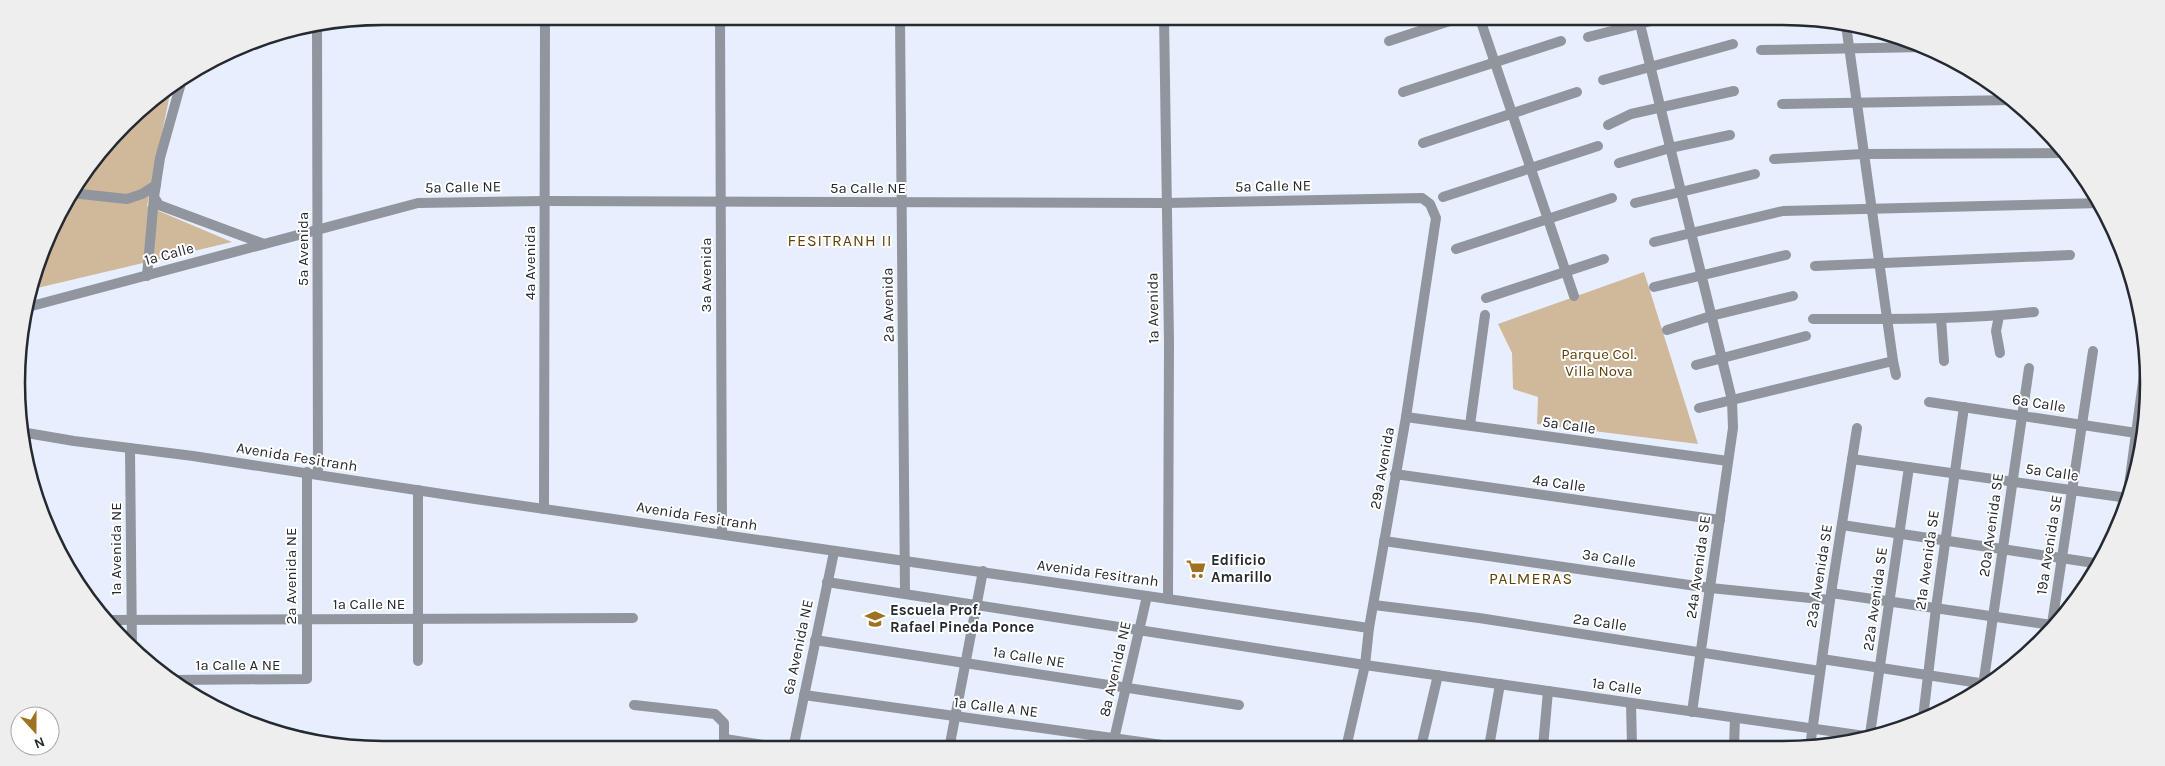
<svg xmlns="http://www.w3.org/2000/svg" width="2165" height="766" viewBox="0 0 2165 766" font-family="Karla,sans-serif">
	<rect width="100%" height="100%" fill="#e7efff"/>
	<g fill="#cfb99a">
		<polygon points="171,89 147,206 232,242 33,289 54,221 92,160 141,107"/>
		<polygon points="1644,272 1698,444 1537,424 1538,397 1513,389 1512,353 1498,324"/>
	</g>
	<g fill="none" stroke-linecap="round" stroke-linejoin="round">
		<g stroke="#91959e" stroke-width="10">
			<polyline points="720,16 722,534"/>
			<polyline points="900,16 905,594"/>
			<polyline points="1164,16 1169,342 1168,599"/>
			<polyline points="1479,16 1574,296"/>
			<polyline points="1638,16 1732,400 1733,428 1692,712"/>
			<polyline points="317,23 318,474"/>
			<polyline points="1588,37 1671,16"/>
			<polyline points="1389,41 1465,16"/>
			<polyline points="1761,50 1926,47"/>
			<polyline points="1603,80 1733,44"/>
			<polyline points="181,83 160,158 154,197 159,205 264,244"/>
			<polyline points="1403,92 1561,41"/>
			<polyline points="1782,104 2014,100"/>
			<polyline points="1608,125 1631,114 1734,91"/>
			<polyline points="1423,143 1577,92"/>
			<polyline points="1774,159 1863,154 2066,153"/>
			<polyline points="1619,163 1670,148 1730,135"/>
			<polyline points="71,193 127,199 142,194 156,185"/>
			<polyline points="1443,197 1598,146"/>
			<polyline points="1635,203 1755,174"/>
			<polyline points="1654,242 1783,211 2101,203"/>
			<polyline points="1456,249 1612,198"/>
			<polyline points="1815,266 2070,255"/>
			<polyline points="147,276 154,197"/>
			<polyline points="1654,287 1786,255"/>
			<polyline points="1486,298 1604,259"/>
			<polyline points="28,307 418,203 545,201 1166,203 1422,198 1430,204 1436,218 1406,417 1369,628 1365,665 1346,748"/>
			<polyline points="1999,316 1996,331 2000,353"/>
			<polyline points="1941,318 1944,361"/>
			<path d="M1813 319C1887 319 1961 320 2034 312"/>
			<polyline points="1667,330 1711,316 1793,296"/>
			<polyline points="1893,361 1896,375"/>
			<polyline points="1696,365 1806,336"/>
			<polyline points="1929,402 2143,434"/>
			<polyline points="1699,408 1893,361 1846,25"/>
			<polyline points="1406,417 1728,461"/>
			<polyline points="1470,425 1485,315"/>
			<polyline points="21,432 74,441 193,456 475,499 1369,628"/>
			<polyline points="130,448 132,649"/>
			<polyline points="1852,459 2128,498"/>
			<polyline points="1395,474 1720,520"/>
			<polyline points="2127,500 2145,367"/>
			<polyline points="544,509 545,16"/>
			<polyline points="1842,525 2101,564"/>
			<polyline points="1384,541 1710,588 1830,600"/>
			<polyline points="827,582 1365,665 1865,736"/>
			<polyline points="1831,593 2052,625"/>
			<polyline points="1374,605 1479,618 1820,671"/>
			<polyline points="106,620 633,618"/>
			<polyline points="2052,624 2093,351"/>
			<polyline points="815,640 1239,705"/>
			<polyline points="1822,659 1986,684"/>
			<polyline points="418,661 418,490"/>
			<polyline points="170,680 307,679 307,472"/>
			<polyline points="1983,686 2029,368"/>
			<polyline points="804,695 1184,748"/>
			<polyline points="1631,703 1632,747"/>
			<polyline points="634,705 715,714 724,723 724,749"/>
			<polyline points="1923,718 1936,608 1964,407"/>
			<polyline points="1870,734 1909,467"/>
			<polyline points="284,735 301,735"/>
			<polyline points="725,739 789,749"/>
			<polyline points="1421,747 1438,675"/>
			<polyline points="1489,747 1500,684"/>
			<polyline points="1543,747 1548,691"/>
			<polyline points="1734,747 1735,718"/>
			<polyline points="1810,747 1831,593 1857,428"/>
			<polyline points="1112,748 1147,596"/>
			<polyline points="793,749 834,552"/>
			<polyline points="949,749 983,571"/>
		</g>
	</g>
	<defs>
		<symbol id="supermarket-bare" viewBox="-9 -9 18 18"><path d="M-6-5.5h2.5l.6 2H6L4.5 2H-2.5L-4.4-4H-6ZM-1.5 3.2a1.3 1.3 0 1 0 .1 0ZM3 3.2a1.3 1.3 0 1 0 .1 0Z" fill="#9f7123" stroke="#fff" stroke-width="2.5" paint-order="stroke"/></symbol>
		<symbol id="school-bare" viewBox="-9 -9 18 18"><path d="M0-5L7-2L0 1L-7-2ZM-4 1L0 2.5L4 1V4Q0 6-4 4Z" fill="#9f7123" stroke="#fff" stroke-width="2.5" paint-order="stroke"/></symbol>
	</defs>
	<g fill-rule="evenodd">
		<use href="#supermarket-bare" x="1182" y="555" width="28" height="28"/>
		<use href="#school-bare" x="861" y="605" width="28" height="28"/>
	</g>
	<g text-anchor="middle" stroke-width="4" stroke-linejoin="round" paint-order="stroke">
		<g font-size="15" fill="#252930" stroke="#fff">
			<text transform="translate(1273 186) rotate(-1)" y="5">5a Calle NE</text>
			<text transform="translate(463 187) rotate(-1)" y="5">5a Calle NE</text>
			<text x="868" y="193">5a Calle NE</text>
			<text transform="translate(303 249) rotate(-90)" y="5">5a Avenida</text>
			<text transform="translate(169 254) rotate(-15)" y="5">1a Calle</text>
			<text transform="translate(530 263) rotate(-90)" y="5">4a Avenida</text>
			<text transform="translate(706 275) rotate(-90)" y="5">3a Avenida</text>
			<text transform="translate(888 305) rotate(-91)" y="5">2a Avenida</text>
			<text transform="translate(1153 308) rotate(-91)" y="5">1a Avenida</text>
			<text transform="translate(2039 403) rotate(9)" y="5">6a Calle</text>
			<text transform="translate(1569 425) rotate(8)" y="5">5a Calle</text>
			<text transform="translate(297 457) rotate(9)" y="5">Avenida Fesitranh</text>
			<text transform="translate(1382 468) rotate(-80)" y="5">29a Avenida</text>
			<text transform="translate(2052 472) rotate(8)" y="5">5a Calle</text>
			<text transform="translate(1559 483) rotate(8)" y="5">4a Calle</text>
			<text transform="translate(697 516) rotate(9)" y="5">Avenida Fesitranh</text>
			<text transform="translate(1991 525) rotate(-82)" y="5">20a Avenida SE</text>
			<text transform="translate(2049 545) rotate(-81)" y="5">19a Avenida SE</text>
			<text transform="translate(116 549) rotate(-90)" y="5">1a Avenida NE</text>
			<text transform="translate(1609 558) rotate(9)" y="5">3a Calle</text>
			<text transform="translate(1927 560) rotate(-82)" y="5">21a Avenida SE</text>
			<text transform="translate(1698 567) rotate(-82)" y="5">24a Avenida SE</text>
			<text transform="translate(1098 573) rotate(8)" y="5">Avenida Fesitranh</text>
			<text transform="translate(291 576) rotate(-90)" y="5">2a Avenida NE</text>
			<text transform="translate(1819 576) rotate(-81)" y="5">23a Avenida SE</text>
			<text transform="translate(1875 599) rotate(-82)" y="5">22a Avenida SE</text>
			<text x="369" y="609">1a Calle NE</text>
			<text transform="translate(1600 622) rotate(8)" y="5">2a Calle</text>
			<text transform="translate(798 647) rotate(-78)" y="5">6a Avenida NE</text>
			<text transform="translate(1029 657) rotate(9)" y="5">1a Calle NE</text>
			<text x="238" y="670">1a Calle A NE</text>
			<text transform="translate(1115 669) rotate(-77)" y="5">8a Avenida NE</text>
			<text transform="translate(1617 686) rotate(8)" y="5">1a Calle</text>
			<text transform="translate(996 707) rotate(7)" y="5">1a Calle A NE</text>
		</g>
		<g font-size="15" fill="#5f4007" stroke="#fff">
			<text x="1599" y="359">Parque Col.<tspan x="1599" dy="17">Villa Nova</tspan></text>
		</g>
		<g font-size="15" font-weight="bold" fill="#252930" stroke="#fff" text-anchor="start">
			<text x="1211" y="565">Edificio<tspan x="1211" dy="17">Amarillo</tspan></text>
			<text x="890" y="615">Escuela Prof.<tspan x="890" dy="17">Rafael Pineda Ponce</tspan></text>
		</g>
		<g font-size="16" letter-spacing="1" fill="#604107" stroke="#fff">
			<text x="840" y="246">FESITRANH II</text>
			<text x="1531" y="584">PALMERAS</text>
		</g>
	</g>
	<path d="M0 0H2165V766H0ZM383 25H1782A358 358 0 0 1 2140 383V383A358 358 0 0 1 1782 741H383A358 358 0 0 1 25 383V383A358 358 0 0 1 383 25Z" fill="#eee" fill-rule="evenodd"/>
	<path fill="none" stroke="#252930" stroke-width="2.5" d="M383 25H1782A358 358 0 0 1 2140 383V383A358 358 0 0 1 1782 741H383A358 358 0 0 1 25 383V383A358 358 0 0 1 383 25Z"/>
	<g transform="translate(35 731) rotate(159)"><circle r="24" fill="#ffffff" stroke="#a8a9ac"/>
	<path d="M0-4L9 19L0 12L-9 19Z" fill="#9f7123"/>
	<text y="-8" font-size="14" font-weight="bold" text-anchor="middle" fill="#252930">N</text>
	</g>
</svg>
